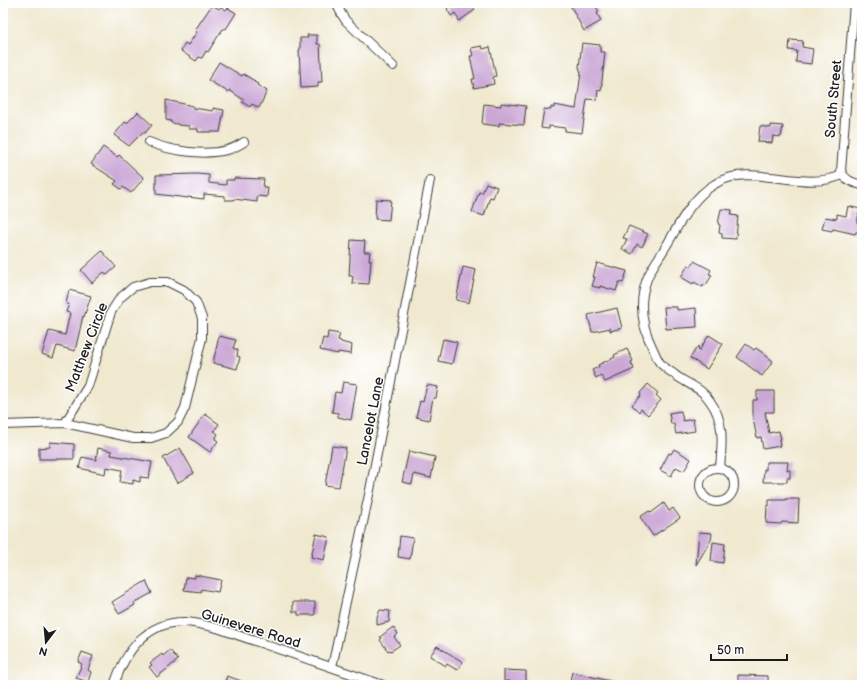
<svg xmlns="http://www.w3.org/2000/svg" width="865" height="688" viewBox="0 0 865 688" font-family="'Balsamiq Sans',sans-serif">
	<rect width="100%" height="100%" fill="#fff"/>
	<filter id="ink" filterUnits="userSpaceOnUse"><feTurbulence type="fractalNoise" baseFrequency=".025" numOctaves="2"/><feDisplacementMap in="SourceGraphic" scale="8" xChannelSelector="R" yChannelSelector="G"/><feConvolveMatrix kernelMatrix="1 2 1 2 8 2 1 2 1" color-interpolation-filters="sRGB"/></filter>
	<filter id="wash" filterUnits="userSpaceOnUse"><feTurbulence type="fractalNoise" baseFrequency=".012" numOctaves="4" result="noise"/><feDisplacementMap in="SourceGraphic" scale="16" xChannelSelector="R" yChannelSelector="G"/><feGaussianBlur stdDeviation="0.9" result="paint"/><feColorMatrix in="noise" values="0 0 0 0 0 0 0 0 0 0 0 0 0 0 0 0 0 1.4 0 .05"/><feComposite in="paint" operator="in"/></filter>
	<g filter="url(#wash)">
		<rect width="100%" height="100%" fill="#f0e9d0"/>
		<g id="blocks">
			<g fill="#cba7d6">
				<polygon points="447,3 471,3 475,10 459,21 455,13 451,16 447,9 449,7"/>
				<polygon points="569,3 594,3 599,12 597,13 601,21 584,31"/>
				<polygon points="212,5 219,9 221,7 226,10 228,8 236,13 226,29 224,28 222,30 208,52 206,51 202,58 199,57 196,61 181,51 185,43 188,45 197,32 195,30"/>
				<polygon points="307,35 317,35 317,44 320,44 322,82 318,82 318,87 301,88 299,50 300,50 300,38 308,38"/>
				<polygon points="790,40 803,41 802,47 813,49 811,64 796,62 797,51 789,50"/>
				<polygon points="582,43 600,45 600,52 605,52 601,91 598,90 597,100 587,99 582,133 565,131 565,128 549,126 549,129 541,128 544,109 551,110 551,107 554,108 554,105 576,109 581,73 579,67"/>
				<polygon points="482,46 483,49 490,47 496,76 493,77 494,84 474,88 472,79 475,79 470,56 473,56 471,48"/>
				<polygon points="219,62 242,76 243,74 255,81 254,82 258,84 257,85 267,91 259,108 252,104 250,107 242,102 244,100 229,90 228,92 208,80"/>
				<polygon points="166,100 193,106 193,108 213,111 213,108 224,110 220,132 198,132 198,129 189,129 189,126 178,125 178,124 171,123 171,121 166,120"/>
				<polygon points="501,103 526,106 524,125 499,123 499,126 482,124 484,104 501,106"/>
				<polygon points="138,112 152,125 145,133 143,132 129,146 114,135 125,122 127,123"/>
				<polygon points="771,125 783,126 781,137 773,136 772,143 758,142 760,126 771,128"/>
				<polygon points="103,147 117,157 119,155 144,178 131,193 123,187 121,189 114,184 117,181 91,164"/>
				<polygon points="196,174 209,175 209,183 226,185 226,180 234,180 234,178 264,179 263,187 268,187 267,197 257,196 257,202 234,199 234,200 225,200 225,196 204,194 204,199 188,197 188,198 156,194 156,175"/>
				<polygon points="486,183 497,187 493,198 490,197 484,216 472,212 479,192 482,193"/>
				<polygon points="376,199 391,200 389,220 375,219"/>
				<polygon points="848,206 860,209 857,223 862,223 862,233 856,232 855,234 833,229 832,231 822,229 825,217 837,219 837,214 846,216"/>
				<polygon points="721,209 732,210 731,215 738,216 736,239 722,238 722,234 719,233 720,225 718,224"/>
				<polygon points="629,226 648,234 642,247 637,244 632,254 622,249 627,239 623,238"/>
				<polygon points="351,240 365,241 364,252 370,252 369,260 371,260 369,284 352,283 353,276 349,276"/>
				<polygon points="102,251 116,267 107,275 104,272 92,283 81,270"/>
				<polygon points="694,261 711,270 709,274 712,275 706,285 704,284 703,287 694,282 693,284 681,277 688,265 691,267"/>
				<polygon points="597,263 627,271 623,283 619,282 616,291 600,286 600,288 592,286 595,277 593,277"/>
				<polygon points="463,267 476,270 469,303 456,300"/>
				<polygon points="69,290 91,296 84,317 83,316 75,351 57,346 53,358 42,354 49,331 65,335 70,313 66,312 69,304 66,304"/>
				<polygon points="664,307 677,307 677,310 696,308 697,327 666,329"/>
				<polygon points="617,308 622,328 610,331 610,328 592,332 588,315"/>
				<polygon points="328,332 340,334 338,340 341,341 341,342 352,345 351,354 338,352 338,354 320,350 323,338 327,339"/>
				<polygon points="709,335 723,344 707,369 690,358 698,346 699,351"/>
				<polygon points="219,336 236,340 233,348 238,350 237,356 240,357 237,369 213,363"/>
				<polygon points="443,339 457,342 452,364 438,361"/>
				<polygon points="746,344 754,350 756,348 773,361 762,376 737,357"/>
				<polygon points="627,349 633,361 631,362 634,369 605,382 601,375 596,378 592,370 599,367 598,365 615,357 614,355"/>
				<polygon points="343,382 357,384 351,420 338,417 338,413 332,412 335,392 341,393"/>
				<polygon points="648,384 658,393 656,395 661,400 648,415 641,409 639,412 632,405 641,395 640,393"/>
				<polygon points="427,385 438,387 436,398 433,398 429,420 416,417 420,401 423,402"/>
				<polygon points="757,391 774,391 774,412 765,412 769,433 779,431 781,439 779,439 780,446 763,449 761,437 757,438 753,419 753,400 757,400"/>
				<polygon points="681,411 683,421 693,419 695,431 676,434 674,424 671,424 669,413"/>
				<polygon points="205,414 219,424 214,431 218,434 215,439 218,441 210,452 189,437"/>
				<polygon points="50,442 74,444 74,459 39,459 39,448 50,447"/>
				<polygon points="332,446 346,448 339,487 325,485"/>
				<polygon points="98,448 112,451 111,455 152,462 149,478 140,477 140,482 133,480 133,484 120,482 122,470 106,467 105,474 79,468 82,457 96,460"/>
				<polygon points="180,448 194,473 177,483 163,458"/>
				<polygon points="674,449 691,459 684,471 676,467 671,476 660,470 669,453 671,454"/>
				<polygon points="409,451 435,457 431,478 414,474 412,484 402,482"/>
				<polygon points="766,462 788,462 787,470 790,470 790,478 787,478 787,482 763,482 764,469 766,470"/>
				<polygon points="786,499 799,499 798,523 782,522 781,524 766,523 767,506 769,506 769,500 786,500"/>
				<polygon points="664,503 669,511 673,508 680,518 653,536 640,517 649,511 651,513"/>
				<polygon points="699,532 712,533 711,540 696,565"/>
				<polygon points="316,534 329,537 324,560 311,557"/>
				<polygon points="400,536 413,538 410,559 398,557"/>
				<polygon points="713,542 725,544 723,563 711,561"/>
				<polygon points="195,575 221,580 218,592 201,589 201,592 184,590 186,577 195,578"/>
				<polygon points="146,581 152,593 134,603 135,605 119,614 112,602"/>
				<polygon points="293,602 315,602 315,615 298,615 298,612 293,612"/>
				<polygon points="380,610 390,611 389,622 377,625 377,618"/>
				<polygon points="393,627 398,634 394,637 400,645 391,651 390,650 388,651 380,640 382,638 380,637"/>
				<polygon points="437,646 463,662 457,670 447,664 446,666 430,656"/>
				<polygon points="170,650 178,660 157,677 149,667 152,665 150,663 162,654 163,656"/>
				<polygon points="82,652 93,656 88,670 91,672 88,682 76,678 82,664 78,662"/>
				<polygon points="504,670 526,671 526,684 510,683 510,681 504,681"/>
				<polygon points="572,672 614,682 613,685 569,685"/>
				<polygon points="738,675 768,676 768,685 738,685"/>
				<polygon points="227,676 250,684 250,685 224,685"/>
			</g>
		</g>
	</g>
	<g filter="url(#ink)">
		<use href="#blocks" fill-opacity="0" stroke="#3c3b37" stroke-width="1"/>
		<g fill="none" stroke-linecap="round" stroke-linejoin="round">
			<defs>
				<g id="street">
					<polyline points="336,3 342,15 346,21 393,66"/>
					<path d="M854 3 841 171C844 180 853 183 862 185"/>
					<path d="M149 142C170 151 204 156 227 150 233 149 239 145 244 142"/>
					<polyline points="3,425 65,423 133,438 151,438 166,433 178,422 185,408 202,338 202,318 196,302 184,290 168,282 150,282 133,287 120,298 111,312 88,386 65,423"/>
					<path d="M720 468C722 444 725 421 710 401 701 387 686 384 674 374 669 371 664 367 660 363 657 359 655 353 653 349 642 327 638 303 647 279 651 268 659 258 665 248 679 225 691 198 715 184 750 161 803 193 842 175"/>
					<circle cx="717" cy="485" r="17"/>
					<polyline points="332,667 370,490 430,180"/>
					<path d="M114 685C125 652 146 622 184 622 195 622 207 626 217 628L383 685"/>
				</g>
			</defs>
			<use href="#street" stroke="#3c3b37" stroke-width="10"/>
			<use href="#street" stroke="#fff" stroke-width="8"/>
		</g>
	</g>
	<g text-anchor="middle" stroke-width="3" stroke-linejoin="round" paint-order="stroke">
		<g font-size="14" fill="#1c1c1c" stroke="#fff">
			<text transform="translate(833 99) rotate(-85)" y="5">South Street</text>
			<text transform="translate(86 347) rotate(-69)" y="5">Matthew Circle</text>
			<text transform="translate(370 421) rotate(-79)" y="5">Lancelot Lane</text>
			<text transform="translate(251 628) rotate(17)" y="5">Guinevere Road</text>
		</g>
	</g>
	<rect width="865" height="688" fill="none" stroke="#fff" stroke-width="16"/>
	<g transform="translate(46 642) rotate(196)" stroke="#ffffff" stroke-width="3" paint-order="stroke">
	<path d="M0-3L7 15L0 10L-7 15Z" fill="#1c1c1c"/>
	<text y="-6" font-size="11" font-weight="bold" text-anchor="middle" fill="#1c1c1c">N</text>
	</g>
	<path d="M711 654v6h76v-6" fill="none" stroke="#1c1c1c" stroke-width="2"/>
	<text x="717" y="654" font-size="12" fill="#1c1c1c" stroke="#ffffff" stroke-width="3" paint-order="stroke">50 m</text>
</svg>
